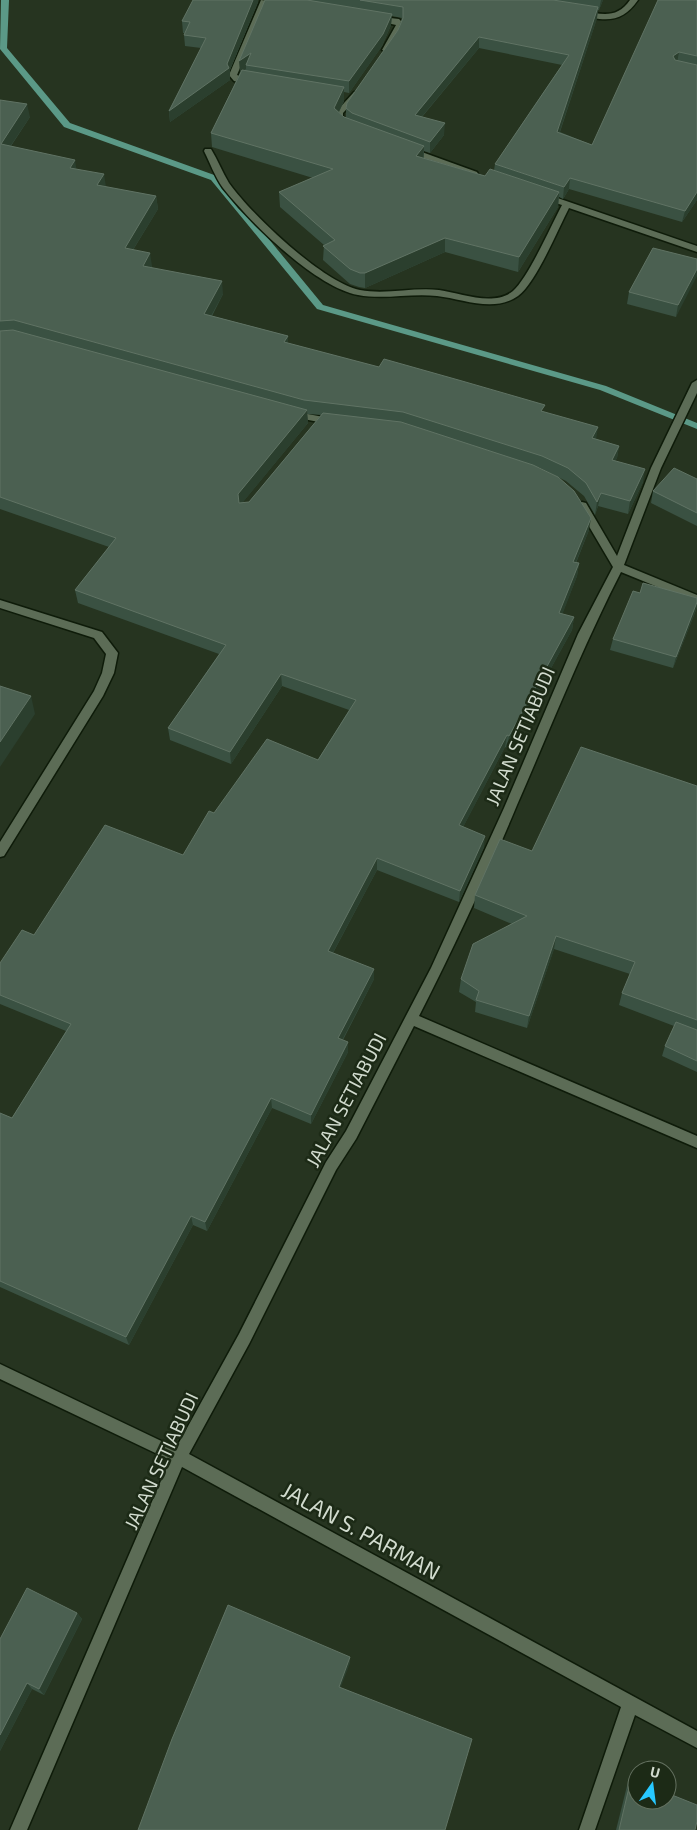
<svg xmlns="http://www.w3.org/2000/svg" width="697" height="1830" viewBox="0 0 697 1830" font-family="'Exo 2',sans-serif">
	<rect width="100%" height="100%" fill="#263420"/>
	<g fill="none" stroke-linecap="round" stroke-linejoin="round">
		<polygon fill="#5b9987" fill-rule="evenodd" points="1,0 9,0 7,48 70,123 217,176 323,305 606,386 697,423 697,429 600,390 317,309 211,180 64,127 0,49"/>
		<defs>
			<g id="minor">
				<polygon points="261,0 268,1 237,75 256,82 252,85 234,81 229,75"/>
				<path d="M630 0H638C626 17 614 22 593 18 588 16 582 16 578 13L582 11C602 14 617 19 630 0Z"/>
				<polygon points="373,16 399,19 404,24 389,52 382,50 396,25 373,20"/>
				<polygon points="354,92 361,94 343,113 343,120 349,126 342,128 335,121 335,113"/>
				<polygon points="408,147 477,172 478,174 471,176 405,152 404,150"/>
				<path d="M205 149H211C218 160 222 172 229 183 251 214 322 282 360 290 386 295 413 287 439 290 461 293 493 307 513 291 528 278 551 226 562 205L540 198 538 196 543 193 697 246V252L569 208C558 229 536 283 518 296 494 313 463 299 437 296 410 293 384 300 358 295 315 287 250 222 223 188 215 177 210 163 204 151Z"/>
				<path d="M697 380V393L661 468 624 565 697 595V603L621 572C582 648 551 727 517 805 487 877 454 947 419 1016L697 1136V1148L414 1026 356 1139 336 1170 249 1344 189 1454 697 1731V1748L635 1715 595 1830H579L621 1707 182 1467 27 1830H10L170 1460 0 1379V1364L176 1448 239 1334 326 1162 346 1131 431 968 504 808 578 634 613 567 577 506 582 502 586 503 617 556 651 468 692 383Z"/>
				<polygon points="292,411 334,419 339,422 334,425 288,416 287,414"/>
				<polygon points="0,600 102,632 118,653 114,673 103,696 4,856 0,857 0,842 94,691 102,673 106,654 94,638 0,608"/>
			</g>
		</defs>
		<use href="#minor" stroke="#0e1b09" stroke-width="3"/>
		<use href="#minor" fill="#5c6c56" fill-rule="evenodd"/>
	</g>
	<g fill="#3a5142" fill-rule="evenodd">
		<path d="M265 0H603L599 10H598L597 18 560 132 592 145 697 0V200L682 222 569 189 563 199 559 197 558 207 518 272 445 252 365 288 359 287 350 284 323 260 324 245 280 207 279 192 313 178 212 147 211 133 240 73ZM392 16 402 18 398 30 346 108V118L344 117 339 112 344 101V92L349 93 382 46 391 25ZM479 48 562 65 495 164 494 170 485 176 424 158V151L430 153 444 135 422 117Z"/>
		<polygon points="258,2 230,70 230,80 170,122 169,111 201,48 185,46 184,35 185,33 183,33 182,21"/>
		<path d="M0 100 30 117 11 146 77 169 105 187 156 196 158 209 133 250 152 266 151 268 223 294 212 316 288 336V343L544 412 596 439 619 446 617 458 615 461 643 482 628 514 598 506 595 515 584 496 566 481 538 467 589 530 576 563H579L577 576 562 614 574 617 572 630 507 748 505 747 463 827 484 847 459 902 377 870 333 953 374 979 343 1040 348 1052 311 1124 272 1108 207 1231 193 1225 129 1345 0 1287V1113L12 1118 66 1031 0 1004V963L34 935 183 855 214 813 318 760 349 710 282 686 231 764 170 740 168 728 219 654 78 603 75 590 109 547 0 509ZM307 414 321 415 249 502 242 503 308 423Z"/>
		<polygon points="697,259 676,317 627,304 629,292"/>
		<polygon points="697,479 697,526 651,503 653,491"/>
		<polygon points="640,593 697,598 697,605 696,610 673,668 610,650 613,639"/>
		<polygon points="697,786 697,1072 662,1056 665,1046 674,1026 619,1005 622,993 630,974 554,949 527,1028 475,1012 476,1002 459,992 461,979 512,924 474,908 475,895 532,851"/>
		<polygon points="77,1613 82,1619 44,1695 32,1689 0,1751 0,1639"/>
		<polygon points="631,1779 695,1830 616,1830 628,1782"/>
	</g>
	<g fill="#2b3f2e">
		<polygon points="253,0 258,0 258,2 230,70 230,80 170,122 169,111 227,64"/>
		<polygon points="601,0 603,0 599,10"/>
		<polygon points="598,7 597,18 556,143 557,132"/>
		<polygon points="392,14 391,25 382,46 349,93 349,81"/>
		<polygon points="479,37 479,48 414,126 415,115"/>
		<polygon points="679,52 677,63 673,56"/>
		<polygon points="251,53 246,65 246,69 240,73 239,61"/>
		<polygon points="344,87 344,101 334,122 334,108"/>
		<polygon points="27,104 30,117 3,157 1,144"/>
		<polygon points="445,123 444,135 430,153 430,142"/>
		<polygon points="424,146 423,161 416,156"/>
		<polygon points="75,160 77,173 70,168"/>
		<polygon points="104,174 106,187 97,185"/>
		<polygon points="570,178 569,189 563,199 564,187"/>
		<polygon points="559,192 558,207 518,272 519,257"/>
		<polygon points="697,192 697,200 682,222 685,211"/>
		<polygon points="156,196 158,209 126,261 125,248"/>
		<polygon points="445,238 445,252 365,288 365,273"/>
		<polygon points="150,253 152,266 144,279 143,266"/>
		<polygon points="697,269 697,276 676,317 678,305"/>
		<polygon points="222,281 223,294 205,327 204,314"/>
		<polygon points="288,336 288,349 284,342"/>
		<polygon points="307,410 308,423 239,507 238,494"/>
		<polygon points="598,427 596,440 592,438"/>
		<polygon points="619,446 617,458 609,473 612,460"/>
		<polygon points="645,469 643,482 628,514 630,501"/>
		<polygon points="601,493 598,506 595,515 597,502"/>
		<polygon points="591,518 589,530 571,574 573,562"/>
		<polygon points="579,563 577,576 558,626 559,613"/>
		<polygon points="697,602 696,610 673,668 676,657"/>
		<polygon points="574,617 572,630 507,748 509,736"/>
		<polygon points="281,674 282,686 231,764 230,752"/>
		<polygon points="31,696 35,714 0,767 0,742"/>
		<polygon points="507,735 505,747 458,837 459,825"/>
		<polygon points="485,836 484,847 459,902 460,891"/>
		<polygon points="377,858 377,870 328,962 328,951"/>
		<polygon points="556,936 554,949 527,1028 529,1016"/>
		<polygon points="374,969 374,979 338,1048 338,1038"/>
		<polygon points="348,1042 348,1052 311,1124 311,1115"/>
		<polygon points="271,1098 272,1108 207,1231 205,1222"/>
		<polygon points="191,1216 193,1225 129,1345 126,1337"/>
		<polygon points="77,1613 82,1619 44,1695 39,1689"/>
		<polygon points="350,1657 350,1663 339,1692 339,1687"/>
		<polygon points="27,1683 32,1689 0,1751 0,1735"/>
	</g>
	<g fill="#4b6051" stroke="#607364">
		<polygon points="193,0 253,0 227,64 229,68 169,111 206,38 184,35 190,22 182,21"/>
		<polygon points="265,0 307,0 392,14 383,34 349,81 246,65 251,53 239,61"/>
		<polygon points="360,0 553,0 598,7 557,132 592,145 658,0 697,0 697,56 679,52 673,56 675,60 697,65 697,192 685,211 570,178 564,187 495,164 569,55 479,37 415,115 445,123 430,142 352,113 346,108 347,103 398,30 403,18 403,7"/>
		<polygon points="242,70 344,87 334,108 344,117 424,146 416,156 485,176 490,169 559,192 519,257 445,238 365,273 360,273 350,269 323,246 335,240 279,192 333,169 211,133"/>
		<polygon points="0,100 27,104 1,144 75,160 70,168 104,174 97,185 156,196 125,248 150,253 143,266 222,281 204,314 288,336 284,342 379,367 384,359 462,381 545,405 541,411 598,427 592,438 619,446 612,460 645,469 630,501 601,493 597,502 586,483 568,468 542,456 403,412 304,400 14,320 0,321"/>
		<polygon points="653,248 697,259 697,269 678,305 629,292"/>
		<polygon points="13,330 307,410 238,494 239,503 249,502 323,413 401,422 533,465 558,477 574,491 591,518 573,562 579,563 559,613 574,617 509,736 507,735 459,825 485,836 460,891 377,858 328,951 374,969 338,1038 348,1042 311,1115 271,1098 205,1222 191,1216 126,1337 0,1281 0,1113 12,1118 71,1024 0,995 0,963 22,930 34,935 105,825 183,855 209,811 214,813 267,739 318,760 356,700 281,674 230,752 168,728 226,645 75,590 116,538 0,497 0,331"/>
		<polygon points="674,468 697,479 697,513 653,491"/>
		<polygon points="643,583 697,598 697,602 676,657 613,639 633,591 640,593"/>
		<polygon points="0,686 31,696 0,742"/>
		<polygon points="581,747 697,786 697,1020 622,993 635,962 556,936 529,1016 476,1000 479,991 461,979 473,944 527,916 475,895 500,839 532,851"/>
		<polygon points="676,1022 697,1030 697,1061 665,1046"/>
		<polygon points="27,1588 77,1613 39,1689 27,1683 0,1735 0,1639"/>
		<polygon points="228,1605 350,1657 339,1687 472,1739 445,1830 138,1830 172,1739"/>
		<polygon points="631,1779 637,1782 637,1800 667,1800 667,1793 697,1805 697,1821 695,1830 619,1830"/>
	</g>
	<g text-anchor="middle" stroke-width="5" stroke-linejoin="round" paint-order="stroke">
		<g font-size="19" fill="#d1dbce" stroke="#1c2a16">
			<text transform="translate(520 736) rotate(-67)" y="7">JALAN SETIABUDI</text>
			<text transform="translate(346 1100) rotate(-62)" y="7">JALAN SETIABUDI</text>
			<text transform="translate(161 1461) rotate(-65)" y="7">JALAN SETIABUDI</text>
		</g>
		<g font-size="22" fill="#d1dbce" stroke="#1c2a16">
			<text transform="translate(361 1531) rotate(29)" y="8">JALAN S. PARMAN</text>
		</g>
	</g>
	<g transform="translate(652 1785) rotate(14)"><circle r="24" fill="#1c2a16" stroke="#647160"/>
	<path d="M0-4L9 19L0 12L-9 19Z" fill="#27c8ff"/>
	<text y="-8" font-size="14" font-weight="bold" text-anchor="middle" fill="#d1dbce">U</text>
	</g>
</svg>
